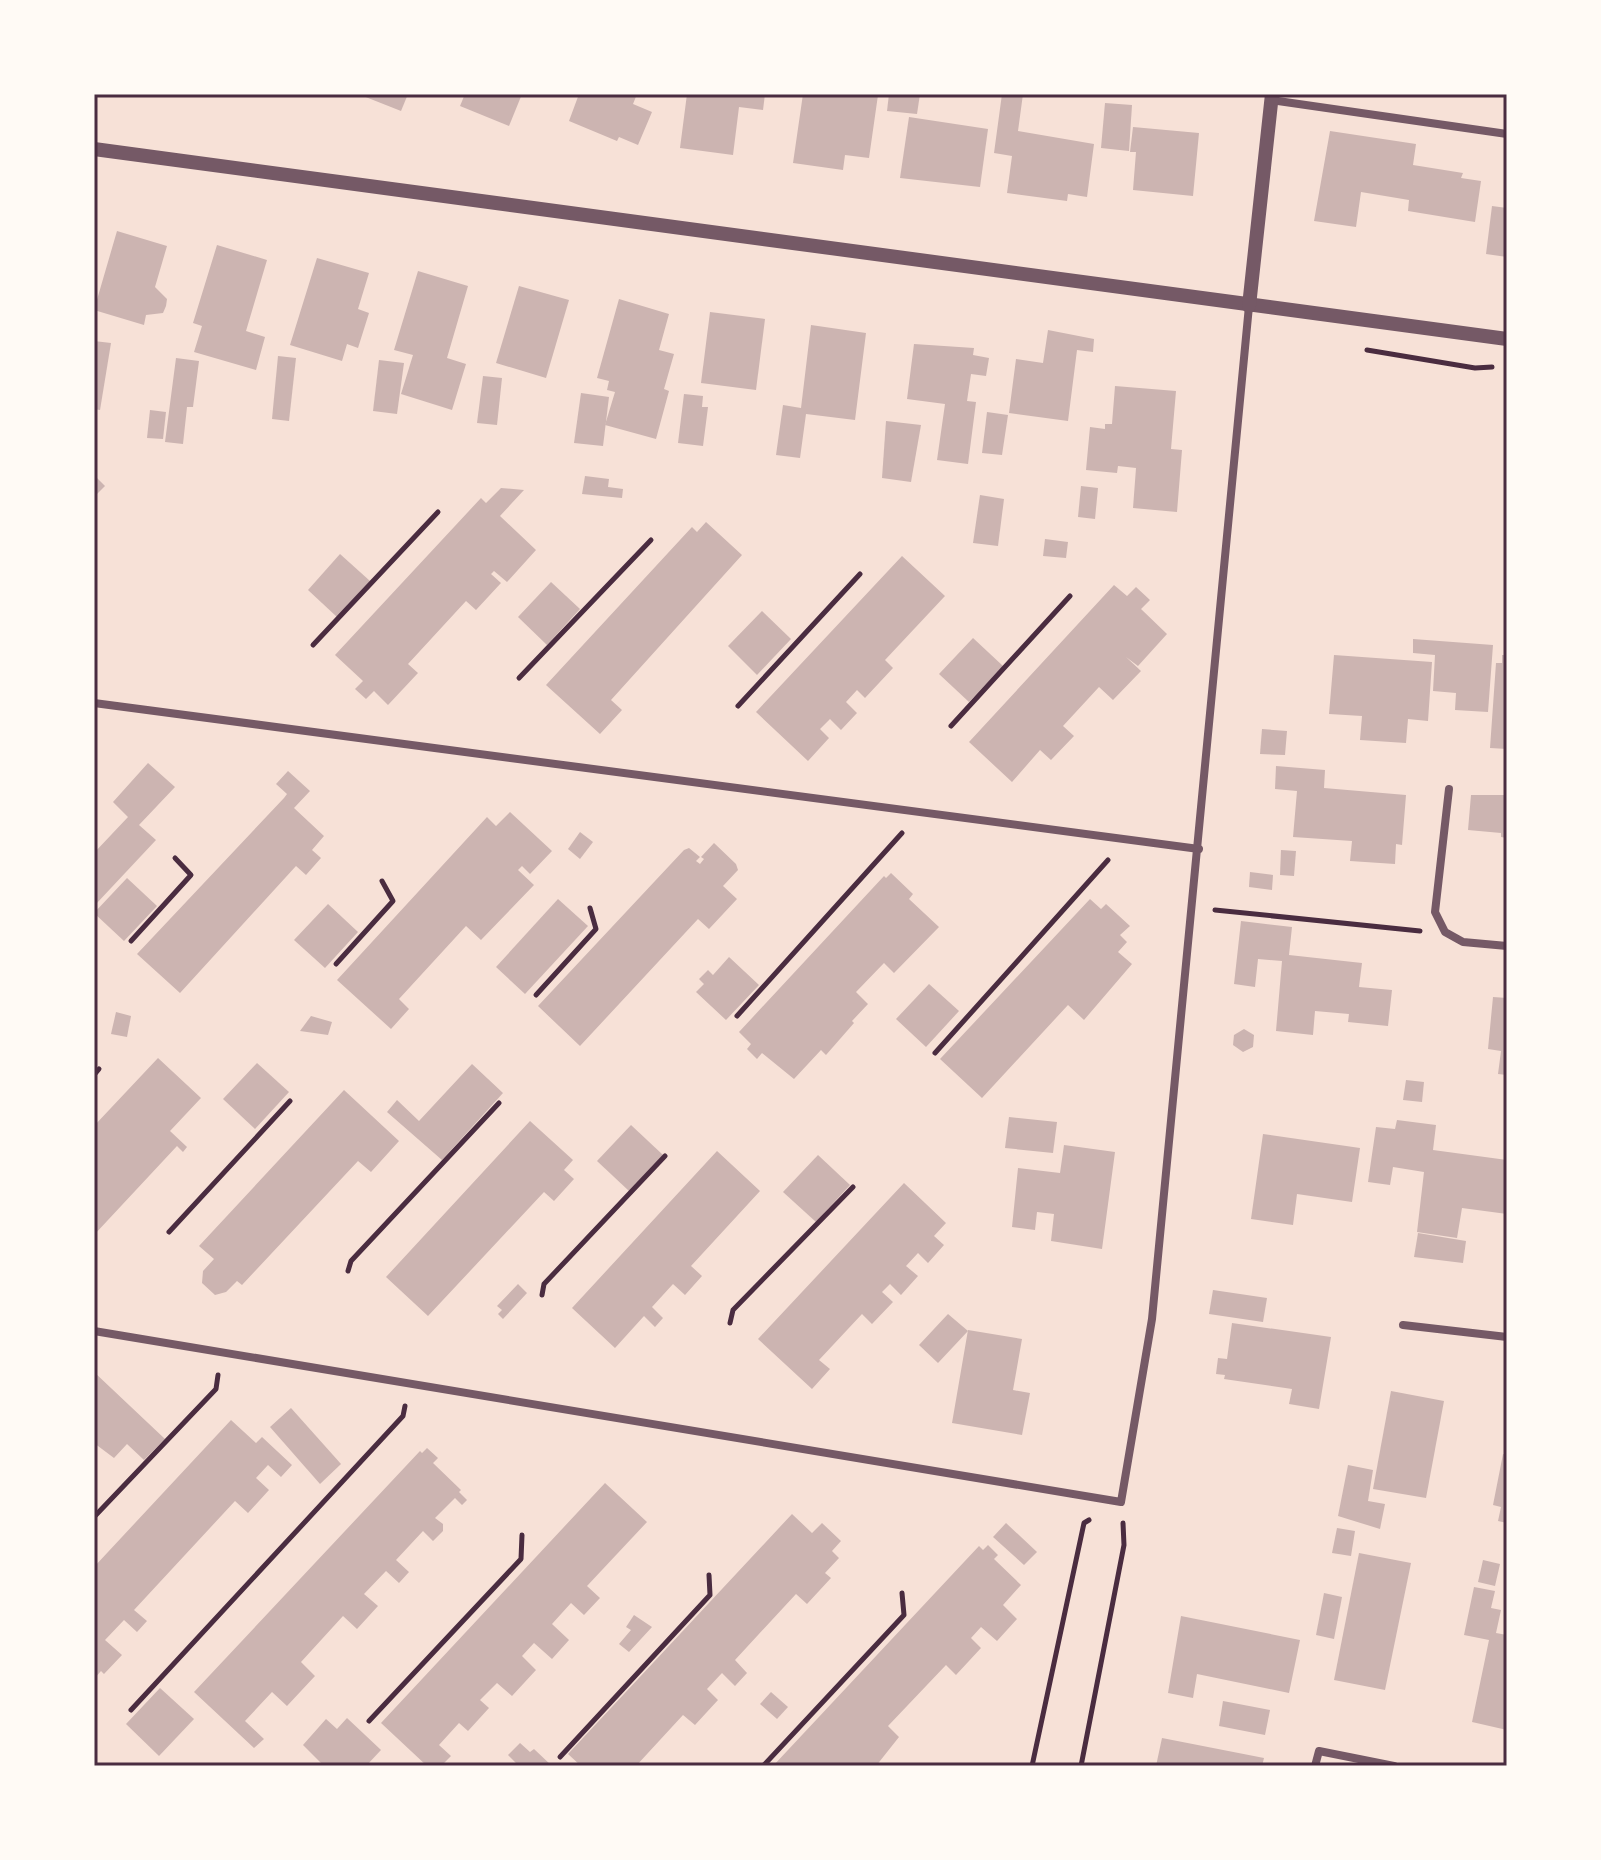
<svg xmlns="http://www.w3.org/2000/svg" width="1601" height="1860" viewBox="0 0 1601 1860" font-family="Commissioner,sans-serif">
	<rect width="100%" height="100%" fill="#f7e1d7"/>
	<g fill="#ccb4b1">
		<polygon points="358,94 408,94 401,111"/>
		<polygon points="465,94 522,94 509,126 460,106"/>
		<polygon points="579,94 637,94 633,104 652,112 638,145 619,137 617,141 569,121"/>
		<polygon points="687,94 765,94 763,110 739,107 733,155 680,148"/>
		<polygon points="803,94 878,95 869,158 845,155 843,170 793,163"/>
		<polygon points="889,94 920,94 917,114 887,111"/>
		<polygon points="1002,94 1023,94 1018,131 1094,144 1087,197 1068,194 1067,201 1007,193 1012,156 994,153"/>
		<polygon points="1105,103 1132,105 1129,151 1101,148"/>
		<polygon points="909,117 988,129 980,187 900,178"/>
		<polygon points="1133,127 1199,133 1193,196 1133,190 1136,152 1130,152"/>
		<polygon points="1330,131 1416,144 1413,165 1463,173 1461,178 1481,181 1475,222 1408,211 1409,200 1361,192 1356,227 1314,221"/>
		<polygon points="1492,206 1507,208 1507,257 1486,254"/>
		<polygon points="117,231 167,246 155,287 167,299 166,306 163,313 146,315 144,325 94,310"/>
		<polygon points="217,245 267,260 246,331 265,337 256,370 194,352 202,326 193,323"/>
		<polygon points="317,258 369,273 358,309 369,313 358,348 347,344 342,361 290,345"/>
		<polygon points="418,271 468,286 447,358 466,364 452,410 401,394 413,355 394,350"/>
		<polygon points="519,286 569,300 546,378 496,363"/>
		<polygon points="619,299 669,314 659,350 674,354 664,389 669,391 656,439 605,425 615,392 607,390 609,381 597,378"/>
		<polygon points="710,312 765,319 756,390 701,383"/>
		<polygon points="811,325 866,333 855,420 806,414 800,458 776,455 783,405 801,408"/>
		<polygon points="1048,330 1094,339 1093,352 1077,350 1068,421 1009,413 1016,359 1043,363"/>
		<polygon points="94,341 111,343 100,410 94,409"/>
		<polygon points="914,344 974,348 973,355 989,358 986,376 971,374 967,401 976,402 968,464 937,460 945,404 907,399"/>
		<polygon points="278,356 296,358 289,421 272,419"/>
		<polygon points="176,358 199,361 193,407 187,407 183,444 165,442"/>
		<polygon points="379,360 404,363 397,414 373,411"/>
		<polygon points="483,376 502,378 497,425 477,423"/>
		<polygon points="1115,386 1176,391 1171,449 1182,450 1177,512 1133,508 1136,468 1118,466 1117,473 1086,470 1090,427 1105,429 1105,424 1112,424"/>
		<polygon points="581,393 609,397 603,446 574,443"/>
		<polygon points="684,394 703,396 702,407 708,407 703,446 678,443"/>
		<polygon points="150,410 166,412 163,439 147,438"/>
		<polygon points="987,412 1008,415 1002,455 982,453"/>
		<polygon points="886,421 921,425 911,482 882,478"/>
		<polygon points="94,475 105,486 94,497"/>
		<polygon points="585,476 609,479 608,487 623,489 622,498 582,494"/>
		<polygon points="1081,486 1098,488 1095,519 1078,517"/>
		<polygon points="501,488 524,490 500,516 536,550 507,582 494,571 491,574 501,583 476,610 466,601 408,664 418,673 388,705 374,691 366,699 355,689 363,681 335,655 481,498 486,503"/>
		<polygon points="980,495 1004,499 998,546 973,543"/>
		<polygon points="706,522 742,555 611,700 622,710 600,734 546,685 692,527 697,532"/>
		<polygon points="1045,539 1068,542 1066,558 1043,556"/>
		<polygon points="340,554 370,581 337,617 308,590"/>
		<polygon points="902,556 945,596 885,660 893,668 865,698 857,690 846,702 857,713 841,730 830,719 820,729 829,738 808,761 756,712"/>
		<polygon points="551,582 580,609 547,645 518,617"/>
		<polygon points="1114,585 1127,596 1136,587 1150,600 1141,609 1167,634 1138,666 1126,657 1141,671 1113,700 1099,687 1063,726 1074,736 1051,760 1040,750 1012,782 969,742"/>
		<polygon points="762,611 791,639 757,675 728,646"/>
		<polygon points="973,638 1003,666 969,702 939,674"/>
		<polygon points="1413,639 1493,645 1488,712 1455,710 1456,693 1433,691 1435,655 1413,653"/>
		<polygon points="1334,655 1432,662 1428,721 1408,719 1406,743 1360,740 1362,716 1329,714"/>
		<polygon points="1502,655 1507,655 1507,749 1490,748 1496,663 1502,663"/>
		<polygon points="1262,729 1287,731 1285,755 1260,754"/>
		<polygon points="148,763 175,787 139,825 156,840 96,904 94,853 128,817 113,802"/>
		<polygon points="1276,766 1325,770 1324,788 1406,795 1402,845 1396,844 1395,864 1350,861 1352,841 1293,837 1297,791 1275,789"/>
		<polygon points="288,771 310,791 294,808 324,836 312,850 321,858 306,875 296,866 180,993 137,954 284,798 287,794 276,784"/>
		<polygon points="1471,795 1507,795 1507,838 1501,837 1501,833 1468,830"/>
		<polygon points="510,812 552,851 530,874 522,866 518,870 534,885 481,940 466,926 399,999 409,1009 391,1029 337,980 487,817 496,826"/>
		<polygon points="580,832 593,842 580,859 568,849"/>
		<polygon points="714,843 736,864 738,870 723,886 737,899 709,929 698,919 580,1046 538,1006 684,850 689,848 700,857 696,861 700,864 704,859 701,857"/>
		<polygon points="1281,850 1296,851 1294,876 1280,875"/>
		<polygon points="1250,872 1273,875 1272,890 1249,887"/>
		<polygon points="891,873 913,894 909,899 939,927 894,973 884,963 856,992 868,1004 852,1021 854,1023 826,1055 821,1050 794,1079 762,1053 757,1059 747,1049 751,1044 739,1032 884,876 886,878"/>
		<polygon points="127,878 157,906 124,941 94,913"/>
		<polygon points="558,899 588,926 525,994 496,967"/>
		<polygon points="1090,899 1101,909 1106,904 1130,926 1120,935 1127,942 1118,952 1132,964 1084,1020 1068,1005 982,1098 940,1059"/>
		<polygon points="328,904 358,932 325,968 294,940"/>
		<polygon points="1241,921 1292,927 1289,955 1362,963 1359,987 1392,990 1388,1026 1348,1022 1349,1014 1315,1011 1313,1035 1276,1031 1282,961 1258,959 1255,987 1234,984"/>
		<polygon points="729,957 759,985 726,1020 696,992 704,984 699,979 708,970 713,975"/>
		<polygon points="929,984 959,1011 926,1047 896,1019"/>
		<polygon points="1493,997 1507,998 1507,1075 1498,1074 1501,1051 1488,1049"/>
		<polygon points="116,1012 131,1016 127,1037 111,1034"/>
		<polygon points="311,1016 332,1022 328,1035 300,1031"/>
		<polygon points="1244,1029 1254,1035 1253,1047 1243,1052 1233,1045 1234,1035"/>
		<polygon points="158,1058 201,1098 170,1131 187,1147 183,1152 177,1146 94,1235 94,1126"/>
		<polygon points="257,1063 289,1092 255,1129 223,1099"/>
		<polygon points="472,1064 503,1093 442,1160 387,1112 397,1100 419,1121"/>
		<polygon points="1406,1080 1424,1082 1422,1102 1403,1100"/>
		<polygon points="344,1090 399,1141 371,1172 358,1161 242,1285 237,1281 226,1292 215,1295 202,1283 203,1271 214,1259 199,1246"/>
		<polygon points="1009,1117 1057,1122 1053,1153 1005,1148"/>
		<polygon points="1397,1120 1436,1125 1433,1150 1507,1160 1507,1214 1462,1208 1457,1238 1417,1232 1424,1172 1393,1167 1390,1185 1368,1182 1376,1127 1395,1129"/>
		<polygon points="530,1121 573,1160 564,1170 574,1179 554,1201 544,1192 428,1316 386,1277"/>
		<polygon points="631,1125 663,1155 629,1191 597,1161"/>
		<polygon points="1263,1134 1360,1148 1352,1202 1297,1194 1293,1225 1251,1219"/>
		<polygon points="1064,1145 1115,1152 1102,1249 1051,1241 1054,1214 1037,1212 1035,1230 1012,1227 1018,1168 1060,1173"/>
		<polygon points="717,1151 760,1191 691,1266 702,1276 685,1295 673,1284 652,1307 663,1318 655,1327 644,1316 615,1348 572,1308"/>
		<polygon points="818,1155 850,1185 816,1222 783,1192"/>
		<polygon points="904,1183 946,1223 934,1236 944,1245 928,1263 918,1253 906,1266 918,1276 901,1295 890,1284 882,1292 893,1302 872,1324 862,1314 819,1360 830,1369 812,1389 758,1339"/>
		<polygon points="1418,1233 1466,1241 1463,1263 1414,1257"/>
		<polygon points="518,1284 527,1293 503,1319 498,1314 502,1310 497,1306"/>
		<polygon points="1213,1290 1267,1298 1263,1322 1209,1314"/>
		<polygon points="948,1314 968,1331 938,1363 919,1345"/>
		<polygon points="1232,1323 1331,1337 1319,1409 1289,1404 1292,1389 1224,1379 1225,1375 1216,1374 1218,1358 1227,1359"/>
		<polygon points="968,1330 1022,1339 1013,1390 1030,1393 1022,1435 952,1423"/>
		<polygon points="94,1372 165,1439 144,1460 127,1444 114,1458 94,1443"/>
		<polygon points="1391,1391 1444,1401 1426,1498 1373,1489"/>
		<polygon points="291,1408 341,1464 320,1484 270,1427"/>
		<polygon points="231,1420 256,1443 262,1437 292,1465 281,1477 268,1465 256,1478 269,1490 248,1513 235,1501 134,1610 147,1621 137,1632 124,1620 105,1640 122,1655 104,1674 101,1671 94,1679 94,1567"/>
		<polygon points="427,1448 438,1458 433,1463 461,1490 459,1492 467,1500 462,1505 455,1498 435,1518 443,1524 443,1531 433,1541 423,1531 396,1560 409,1572 399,1583 386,1571 364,1594 378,1606 357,1629 343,1616 301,1662 315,1676 287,1706 272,1692 245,1721 264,1739 254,1748 194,1692 420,1451 422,1453"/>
		<polygon points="1503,1454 1507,1455 1507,1523 1498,1521 1501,1507 1493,1505"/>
		<polygon points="1348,1465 1373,1470 1368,1501 1385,1504 1380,1529 1338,1516"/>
		<polygon points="605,1483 647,1522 587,1586 600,1598 584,1615 571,1603 552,1624 569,1640 552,1659 534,1643 522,1656 536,1670 512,1696 497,1683 480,1700 489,1708 468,1731 459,1723 439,1745 451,1756 441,1766 427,1766 381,1723"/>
		<polygon points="792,1514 812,1533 822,1523 841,1541 832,1551 839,1558 825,1573 831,1578 807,1604 796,1594 735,1660 747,1673 735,1686 722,1673 707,1689 718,1700 695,1725 683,1715 636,1766 581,1766 568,1754"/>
		<polygon points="1006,1523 1037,1552 1024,1565 993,1537"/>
		<polygon points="1337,1528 1355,1531 1351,1556 1332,1553"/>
		<polygon points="988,1545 998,1555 994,1559 1021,1585 1003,1605 1017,1619 997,1641 981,1627 971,1638 981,1648 956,1675 946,1665 888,1726 899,1737 876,1766 773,1766 979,1546 983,1550"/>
		<polygon points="1359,1553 1411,1563 1385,1690 1334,1680"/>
		<polygon points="1483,1560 1500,1564 1495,1586 1478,1582"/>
		<polygon points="1474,1587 1495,1591 1491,1608 1501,1610 1496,1633 1507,1635 1507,1730 1472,1722 1489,1640 1464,1635"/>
		<polygon points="1324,1593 1342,1597 1334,1639 1316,1635"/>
		<polygon points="634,1615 652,1627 629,1652 619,1644 631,1630 626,1627"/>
		<polygon points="1181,1616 1300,1640 1289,1693 1197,1674 1193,1698 1168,1693"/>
		<polygon points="160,1688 194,1719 159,1756 126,1724"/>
		<polygon points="771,1692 788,1707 777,1719 760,1704"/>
		<polygon points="1223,1701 1270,1710 1265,1735 1219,1726"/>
		<polygon points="347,1718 381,1750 366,1766 324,1766 303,1745 326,1719 337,1729"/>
		<polygon points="1162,1738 1264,1758 1262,1766 1156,1766"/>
		<polygon points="520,1743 530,1752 534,1749 552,1766 519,1766 508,1755"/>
	</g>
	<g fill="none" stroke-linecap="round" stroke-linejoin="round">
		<g stroke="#4a2c40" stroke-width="5">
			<polyline points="1367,350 1475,368 1492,367"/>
			<polyline points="313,645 438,512"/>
			<polyline points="519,678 651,540"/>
			<polyline points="738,706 860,574"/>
			<polyline points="951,726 1070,596"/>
			<polyline points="1215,910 1420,931"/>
			<polyline points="131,941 191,875 175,858"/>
			<polyline points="336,964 393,901 382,881"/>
			<polyline points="536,995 596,929 590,908"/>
			<polyline points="737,1016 902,833"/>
			<polyline points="935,1053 1108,860"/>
			<polyline points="94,1075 99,1069"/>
			<polyline points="169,1232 290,1101"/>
			<polyline points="348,1271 351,1261 499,1103"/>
			<polyline points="542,1295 544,1284 665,1156"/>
			<polyline points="730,1323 733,1310 853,1187"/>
			<polyline points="94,1517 216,1389 218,1375"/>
			<polyline points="131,1710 403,1416 405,1406"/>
			<polyline points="369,1721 521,1559 522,1535"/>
			<polyline points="560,1757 710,1595 709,1575"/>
			<polyline points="763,1766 904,1615 902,1593"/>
			<polyline points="1032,1766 1084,1523 1089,1520"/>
			<polyline points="1081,1766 1124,1545 1123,1523"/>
		</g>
		<g stroke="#755966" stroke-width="8">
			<polyline points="1271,100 1507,134"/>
			<polyline points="94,703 1199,849"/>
			<polyline points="1449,789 1435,912 1445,932 1463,942 1507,946"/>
			<polyline points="1403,1325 1507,1337"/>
			<polyline points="94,1331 1121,1502 1152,1319 1249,306"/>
			<polyline points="1315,1766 1319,1751 1394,1766"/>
		</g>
		<g stroke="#755966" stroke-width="14">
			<polyline points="94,149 1507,339"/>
			<polyline points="1249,306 1272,94"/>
		</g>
	</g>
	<rect width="1601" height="1860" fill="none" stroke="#fffaf5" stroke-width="192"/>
	<rect x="96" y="96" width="1409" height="1668" fill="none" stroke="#4a2c40" stroke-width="3"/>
</svg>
